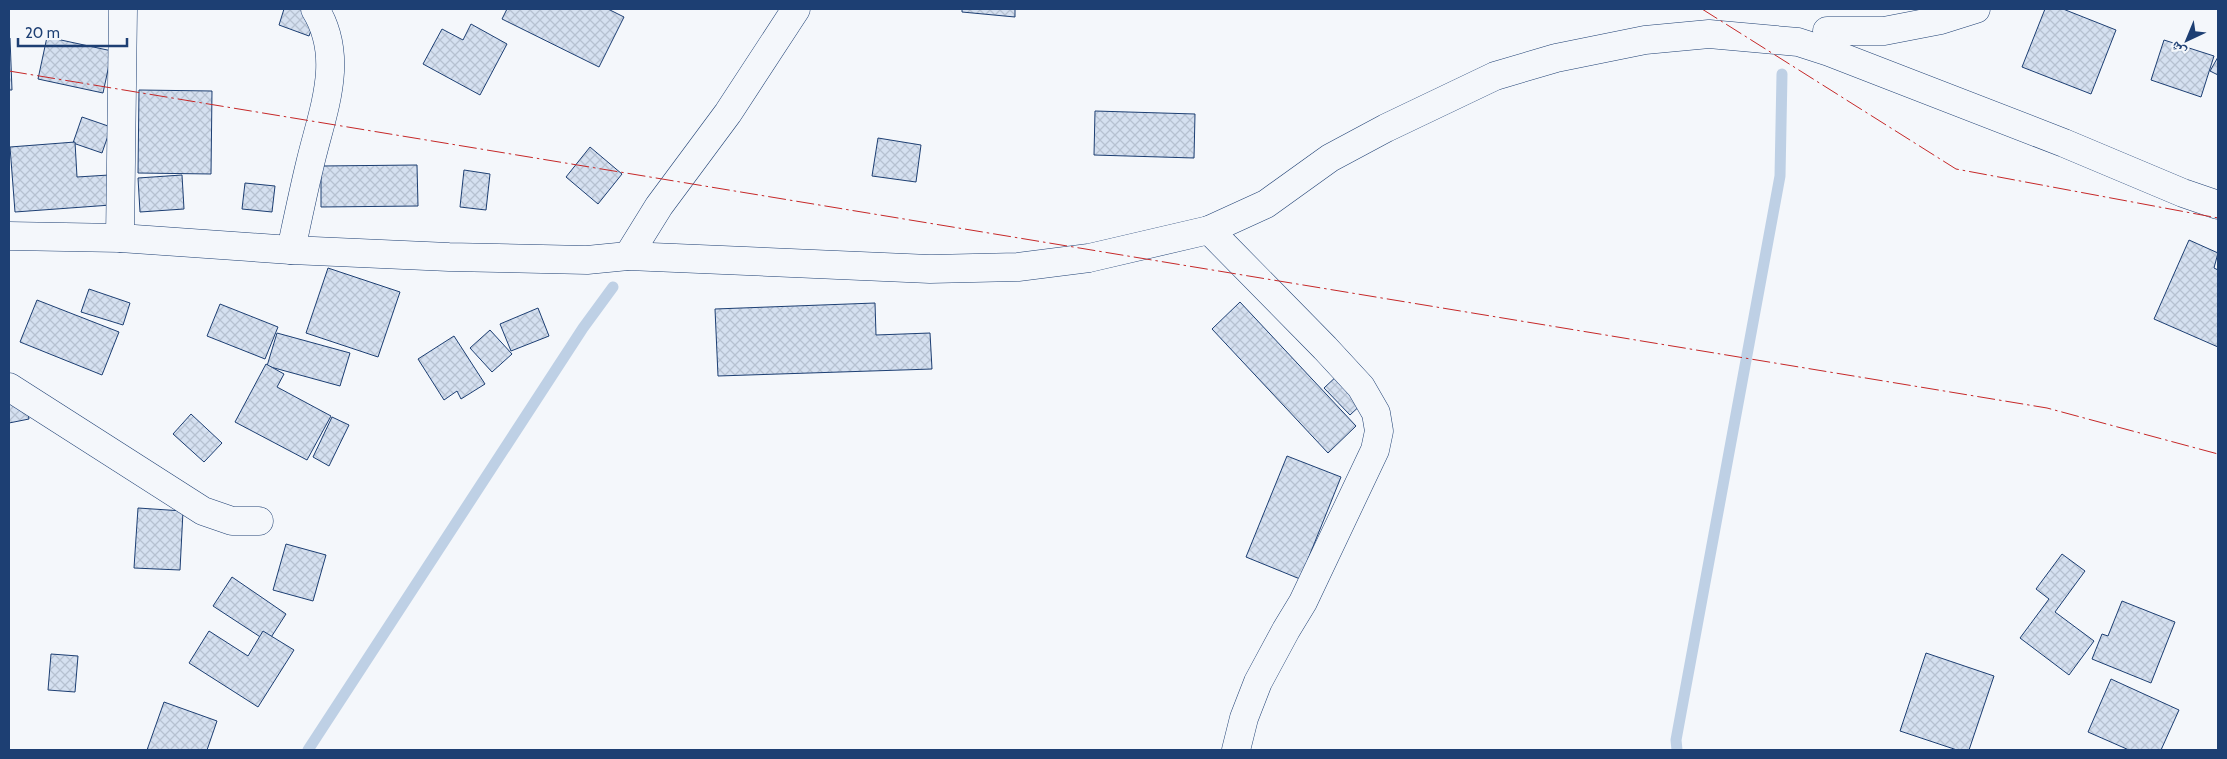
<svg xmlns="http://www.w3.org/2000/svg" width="2227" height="759" viewBox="0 0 2227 759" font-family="Cabin,'Noto Naskh Arabic',sans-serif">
	<defs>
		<pattern id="building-cross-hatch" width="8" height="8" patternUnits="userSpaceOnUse" patternTransform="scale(1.25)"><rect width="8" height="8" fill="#d5e0f0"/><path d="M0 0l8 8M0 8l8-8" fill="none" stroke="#b6c1d1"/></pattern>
	</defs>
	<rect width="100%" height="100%" fill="#f4f7fb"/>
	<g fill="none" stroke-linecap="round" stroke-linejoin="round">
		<g stroke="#bed0e5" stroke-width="11">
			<polyline points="308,750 583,328 613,287"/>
			<polyline points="1677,750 1676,740 1780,176 1782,74"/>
		</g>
	</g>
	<g fill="url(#building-cross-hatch)" stroke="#1d3f73">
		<polygon points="284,9 319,9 309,36 279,25"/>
		<polygon points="507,9 608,9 624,17 599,67 502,19"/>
		<polygon points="962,9 1015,9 1015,17 962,12"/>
		<polygon points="2045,9 2063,9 2116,30 2091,94 2022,67"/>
		<polygon points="471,24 507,44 480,95 423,64 442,29 463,40"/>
		<polygon points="47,37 112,51 103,93 38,79"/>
		<polygon points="9,38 10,38 12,90 9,90"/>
		<polygon points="2164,40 2214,56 2201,97 2151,80"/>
		<polygon points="2218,57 2218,75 2210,71"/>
		<polygon points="139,90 212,91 211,174 138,173"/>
		<polygon points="1095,111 1195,114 1194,158 1094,155"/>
		<polygon points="82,117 111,127 102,153 73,143"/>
		<polygon points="878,138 921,145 916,182 872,176"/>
		<polygon points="75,142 77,177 109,175 111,205 15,212 10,147"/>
		<polygon points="590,147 622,174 598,204 566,177"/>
		<polygon points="417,165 418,206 321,207 321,166"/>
		<polygon points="464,170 490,174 486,210 460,207"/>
		<polygon points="182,175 184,209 140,212 138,178"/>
		<polygon points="245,183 275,186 272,212 242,209"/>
		<polygon points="2189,240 2218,253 2214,268 2218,270 2218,347 2154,319"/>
		<polygon points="328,268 400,292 378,357 306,333"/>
		<polygon points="89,289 130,303 123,325 81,312"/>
		<polygon points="37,300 119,332 102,375 20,342"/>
		<polygon points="1240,302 1356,426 1328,453 1212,329"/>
		<polygon points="875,303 876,335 930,333 932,369 718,376 715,309"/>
		<polygon points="220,304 278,327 265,359 207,336"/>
		<polygon points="538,308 549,336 511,351 500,324"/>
		<polygon points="490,330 512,354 492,372 470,348"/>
		<polygon points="277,333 350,353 340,386 267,366"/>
		<polygon points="454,336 485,384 461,399 457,391 444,400 418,359"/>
		<polygon points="266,364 284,374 277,387 331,416 307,460 235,422"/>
		<polygon points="1339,374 1365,401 1350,415 1324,388"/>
		<polygon points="24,395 29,419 9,423 9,398"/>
		<polygon points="191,414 222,443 204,462 173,434"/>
		<polygon points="332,417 349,425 329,466 313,457"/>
		<polygon points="1287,456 1341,477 1300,579 1246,557"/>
		<polygon points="138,508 183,511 180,570 134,568"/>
		<polygon points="286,544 326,555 313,601 273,590"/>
		<polygon points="2062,554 2085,571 2055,612 2094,641 2069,675 2020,638 2049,599 2036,589"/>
		<polygon points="232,577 286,614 268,642 213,606"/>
		<polygon points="2122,601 2175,622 2151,683 2092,659 2102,634 2108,636"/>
		<polygon points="209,631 248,656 263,631 294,650 258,707 189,663"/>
		<polygon points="1926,653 1994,676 1969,750 1957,750 1900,731"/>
		<polygon points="51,654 78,656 75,692 48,690"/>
		<polygon points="2111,679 2179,710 2161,750 2129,750 2088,732"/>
		<polygon points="164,702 217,721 207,750 147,750"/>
	</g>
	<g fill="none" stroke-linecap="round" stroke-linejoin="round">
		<defs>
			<g id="minor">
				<polyline points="1827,31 1884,31 1941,20 1976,9"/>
				<polyline points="1209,230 1325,348 1361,387 1376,413 1379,431 1375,450 1303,602 1286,630 1258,682 1244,718 1236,750"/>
				<polyline points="120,238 123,9"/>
				<path d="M291 250C297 222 303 193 310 164 322 112 346 59 315 9"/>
				<polyline points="628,256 659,206 728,113 796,9"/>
				<polyline points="9,387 203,511 232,521 259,521"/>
			</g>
			<polyline id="secondary" points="9,236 120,238 291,250 449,257 587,260 628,256 930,269 1018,267 1089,258 1209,230 1266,204 1330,158 1386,128 1495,76 1556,58 1645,40 1709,34 1798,42 1829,52 2064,143 2183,193 2218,205"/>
		</defs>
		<use href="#minor" stroke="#1d3f73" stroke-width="29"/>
		<use href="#secondary" stroke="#1d3f73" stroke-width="29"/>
		<use href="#minor" stroke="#f4f7fb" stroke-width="28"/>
		<use href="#secondary" stroke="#f4f7fb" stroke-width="28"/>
		<g stroke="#c62828" stroke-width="1" stroke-dasharray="18 4 2.5 4" stroke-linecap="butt">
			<polyline points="1702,9 1956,169 2218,218"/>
			<polyline points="9,71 2047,408 2218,454"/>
		</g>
	</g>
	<rect width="2227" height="759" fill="none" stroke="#1d3f73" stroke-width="20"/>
	<g transform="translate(2187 40) rotate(224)" stroke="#f4f7fb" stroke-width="4" paint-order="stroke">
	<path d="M0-4L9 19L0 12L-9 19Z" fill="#1d3f73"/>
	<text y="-8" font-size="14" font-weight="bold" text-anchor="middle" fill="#1d3f73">ش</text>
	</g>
	<path d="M18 38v8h109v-8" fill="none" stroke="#1d3f73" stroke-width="2.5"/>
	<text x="25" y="38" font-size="15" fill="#1d3f73" stroke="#f4f7fb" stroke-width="4" paint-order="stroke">20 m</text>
</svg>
